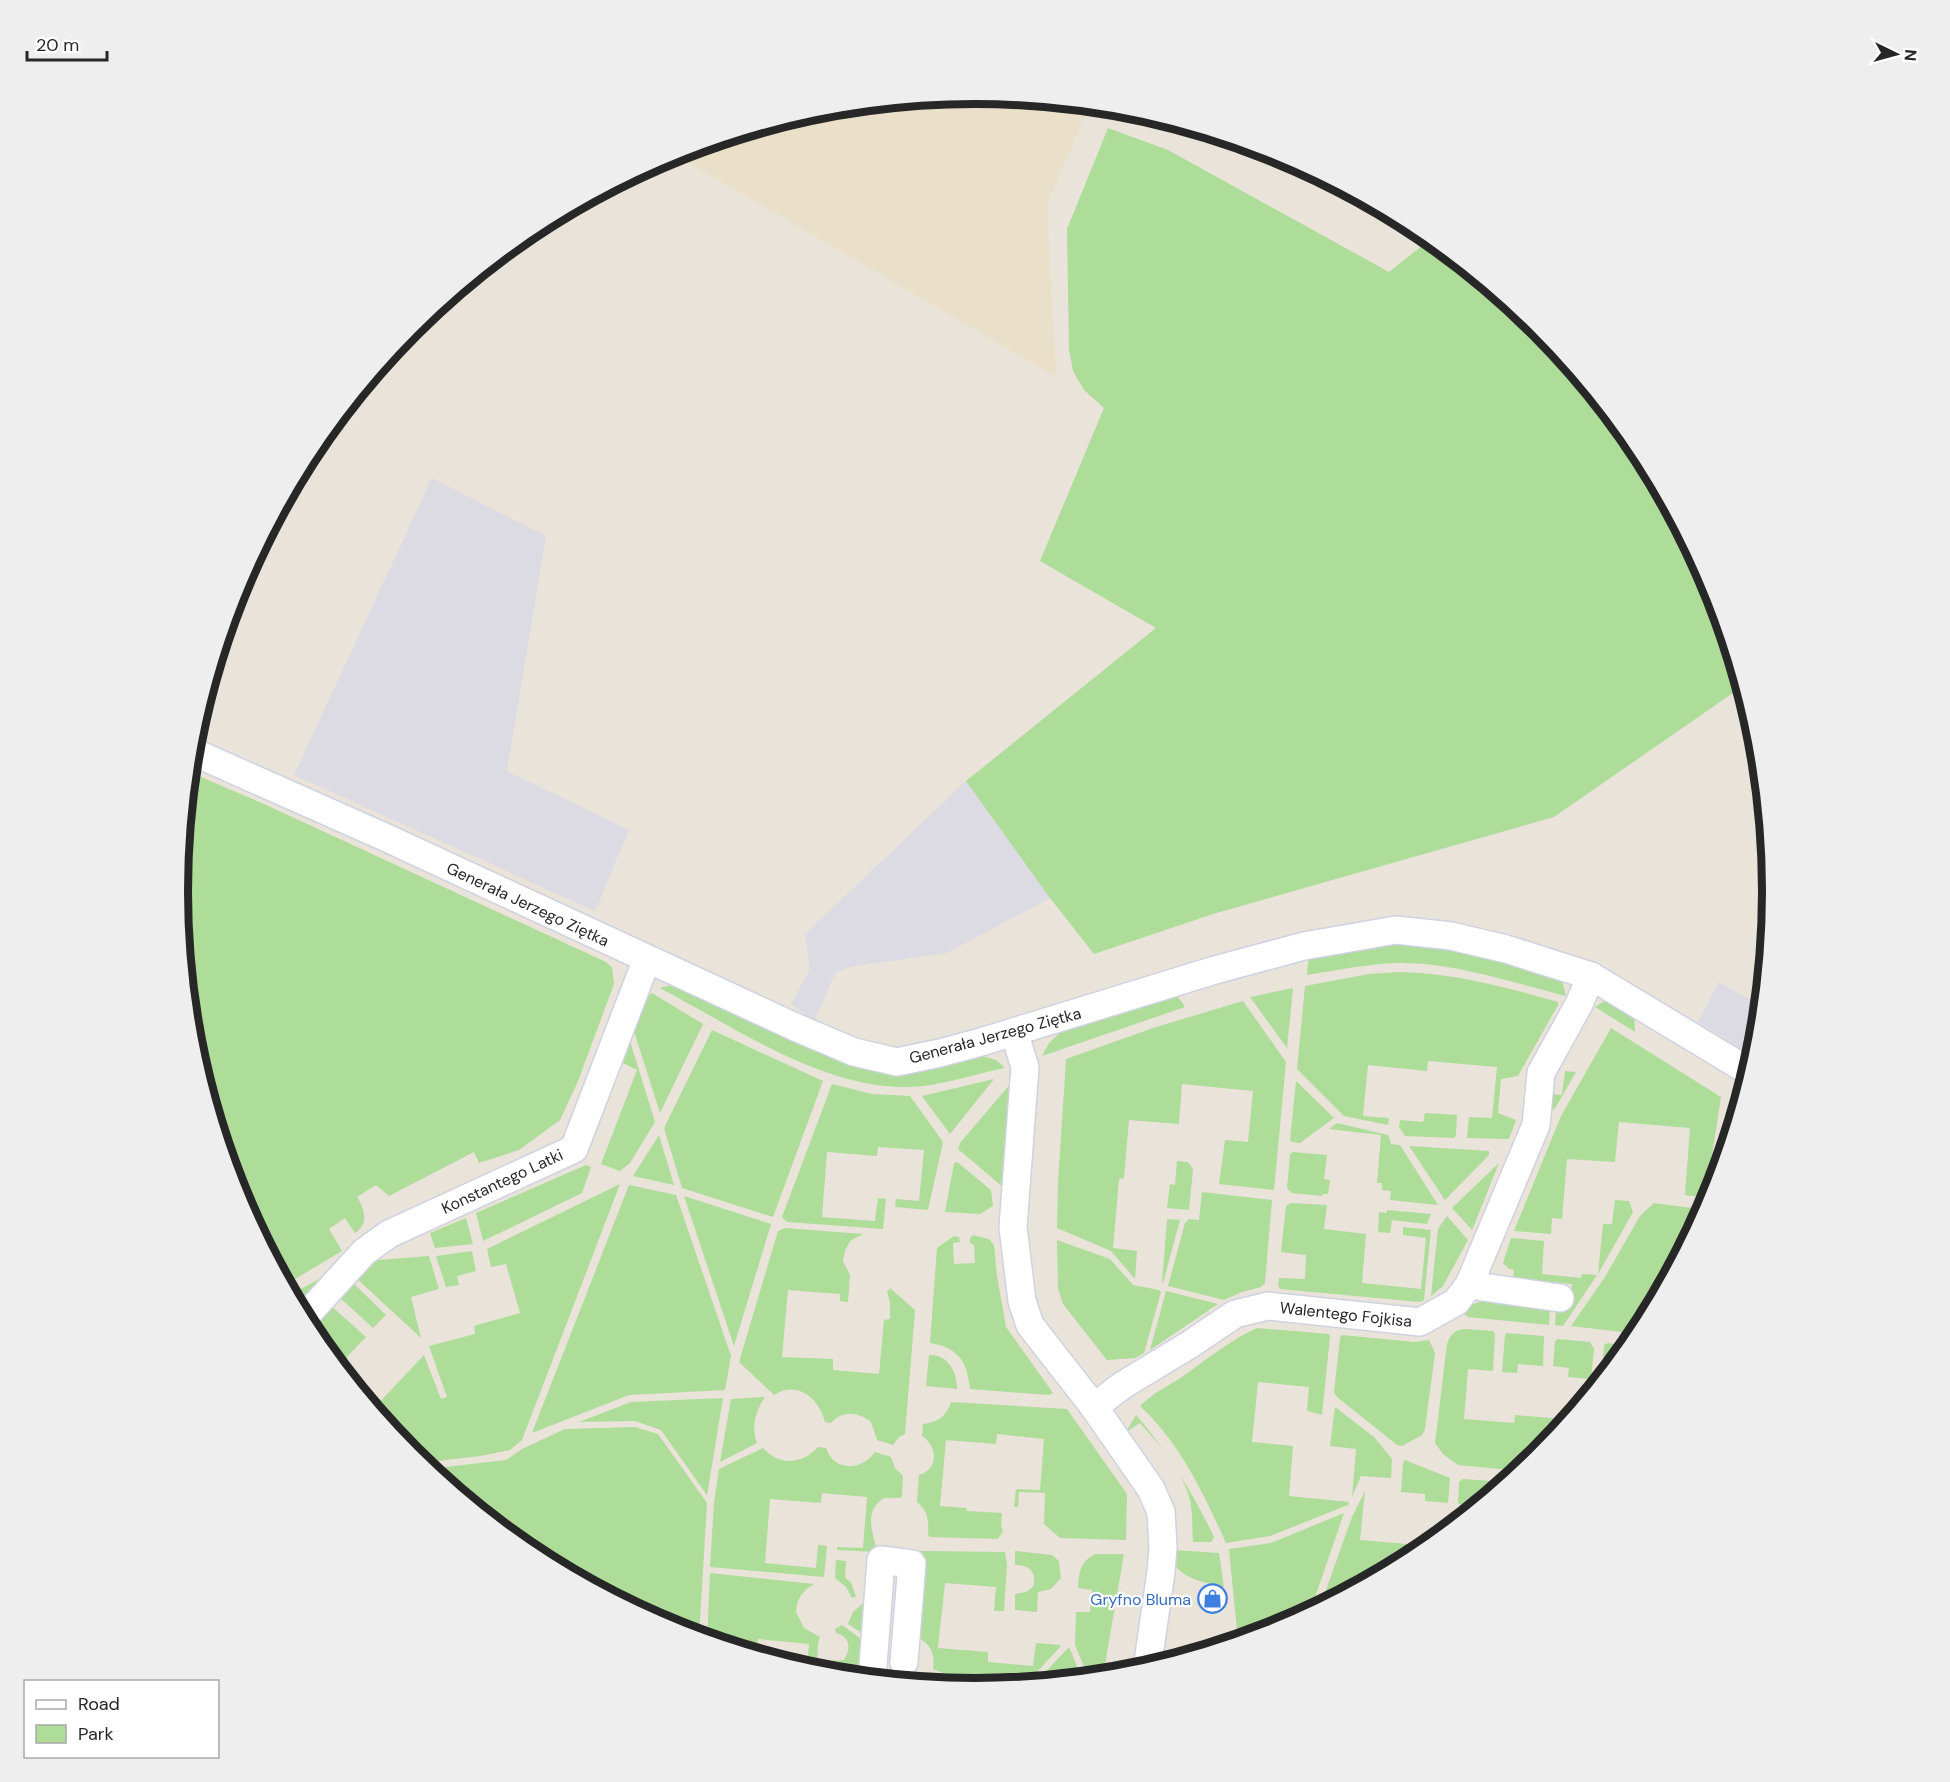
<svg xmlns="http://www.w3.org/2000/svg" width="1950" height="1782" viewBox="0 0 1950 1782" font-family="'DM Sans',sans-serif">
	<rect width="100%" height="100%" fill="#e9e3da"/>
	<g fill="#dcdae2">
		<polygon points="432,478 546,536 507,771 629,830 595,911 294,775"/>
		<polygon points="966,781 1050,898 947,953 854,966 836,972 814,1021 791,1004 810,969 805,934"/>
		<polygon points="1718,982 1762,1006 1758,1047 1754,1057 1698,1022"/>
	</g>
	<polygon fill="#eae0ca" points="975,93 1090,104 1047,205 1056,377 672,153 820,108"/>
	<g fill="#aedc99">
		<polygon points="1108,128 1168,150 1389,272 1432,238 1540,327 1639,448 1712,586 1743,686 1554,817 1213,914 1094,954 1050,898 966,781 1156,628 1040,561 1104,408 1084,390 1073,371 1069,349 1067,229"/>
		<path d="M189 772 264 804 606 962 612 967 614 984 578 1081 560 1120 519 1150 479 1163 474 1152 389 1196 376 1185 357 1197C365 1210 369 1224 355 1233L345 1218 329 1229 342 1251 285 1285 238 1196 192 1046 177 891Z"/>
		<path d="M1393 943 1438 945 1495 957 1562 981 1566 996C1515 983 1452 962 1399 963 1368 964 1337 970 1307 975L1309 953Z"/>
		<path d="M1399 972C1453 973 1506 987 1558 1002V1005L1518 1076 1501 1079 1498 1113 1516 1120 1509 1139 1467 1138 1469 1117 1492 1118 1497 1067 1428 1061 1427 1071 1368 1065 1363 1116 1389 1118 1388 1125 1344 1116 1297 1069 1305 986 1369 974Z"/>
		<path d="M671 985 680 986 852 1064 982 1056 996 1060 1005 1068C974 1074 938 1087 907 1087 823 1089 732 1026 660 988Z"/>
		<polygon points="1293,988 1287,1048 1250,997"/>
		<polygon points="652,993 703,1024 660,1113 633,1028 642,1001"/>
		<polygon points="1172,994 1179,998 1185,1007 1042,1056 1049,1043 1060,1033 1075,1026"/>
		<polygon points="1608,999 1634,1013 1635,1032 1595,1007"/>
		<polygon points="1243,1001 1286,1062 1274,1190 1219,1184 1225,1140 1248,1142 1253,1091 1182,1084 1179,1124 1129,1120 1124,1178 1119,1179 1113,1248 1137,1251 1135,1279 1111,1251 1057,1228 1058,1182 1066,1059 1156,1027"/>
		<polygon points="1611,1028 1721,1097 1706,1194 1702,1197 1685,1195 1690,1128 1619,1122 1615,1162 1567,1159 1562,1219 1552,1218 1551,1234 1514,1231 1561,1116"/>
		<polygon points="712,1030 823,1081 773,1217 682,1188 664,1128"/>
		<polygon points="629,1038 655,1122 630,1163 620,1171 601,1164 637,1070 623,1063 622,1056"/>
		<polygon points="1565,1071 1576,1072 1554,1110 1549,1108 1550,1094 1562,1095"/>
		<polygon points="1736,1077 1747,1083 1742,1100 1734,1095"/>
		<polygon points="994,1079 950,1134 922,1096"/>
		<polygon points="1296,1081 1334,1118 1300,1143 1292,1142 1290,1140"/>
		<polygon points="1012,1082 1003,1187 958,1149 960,1143"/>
		<polygon points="832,1084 872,1094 910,1096 943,1142 928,1210 895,1207 896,1199 919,1201 924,1150 878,1147 877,1156 827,1152 822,1217 875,1221 878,1198 886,1199 883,1229 787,1222 782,1217"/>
		<polygon points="1732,1105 1739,1109 1723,1160"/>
		<polygon points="1425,1113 1457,1115 1456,1135 1454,1138 1405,1136 1399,1127 1400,1120 1423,1122"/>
		<polygon points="1337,1123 1388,1135 1391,1144 1400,1145 1438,1205 1390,1200 1391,1191 1382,1190 1382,1183 1377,1183 1381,1135 1329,1129"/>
		<polygon points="659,1135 674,1185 633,1176"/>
		<polygon points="1409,1146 1489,1151 1489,1155 1445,1200"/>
		<polygon points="1293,1152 1327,1155 1324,1179 1330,1180 1328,1194 1323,1194 1322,1196 1292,1193 1287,1188 1290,1154"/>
		<polygon points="1177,1161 1188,1162 1193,1169 1189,1210 1167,1208 1170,1184 1175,1185"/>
		<polygon points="957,1162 991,1190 993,1206 980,1214 945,1212 954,1163"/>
		<polygon points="1499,1163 1472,1230 1452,1208"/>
		<polygon points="586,1165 591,1167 582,1193 483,1241 476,1213"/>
		<polygon points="620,1184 522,1440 510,1450 480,1456 420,1463 405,1449 410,1444 406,1439 401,1444 373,1409 424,1355 441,1399 447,1397 429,1346 475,1334 474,1326 520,1313 506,1264 491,1267 487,1249"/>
		<polygon points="629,1185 676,1195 731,1356 725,1390 629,1395 532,1433"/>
		<polygon points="1202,1192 1272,1200 1265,1283 1261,1287 1242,1292 1224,1300 1168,1286 1185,1223 1189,1219 1199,1220"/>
		<polygon points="684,1196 771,1224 734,1346"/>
		<polygon points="1615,1200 1629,1201 1633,1212 1598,1274 1603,1224 1612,1224"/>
		<polygon points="1291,1203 1327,1205 1324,1229 1366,1234 1362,1283 1421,1289 1426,1238 1403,1235 1403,1227 1431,1230 1424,1300 1420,1302 1280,1289 1278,1285 1279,1278 1305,1279 1306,1255 1281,1252 1286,1206"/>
		<polygon points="1654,1203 1699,1209 1704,1213 1639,1334 1571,1326 1605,1277 1640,1216"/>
		<polygon points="1387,1210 1431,1214 1427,1224 1392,1220 1390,1233 1378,1232 1379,1212 1387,1213"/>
		<polygon points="1447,1216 1468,1240 1443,1286 1431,1296 1438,1229"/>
		<polygon points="466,1218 473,1244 435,1248 430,1233"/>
		<polygon points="1167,1219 1180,1220 1163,1283 1162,1283"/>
		<path d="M785 1228 863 1234 850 1241 845 1251 843 1261 850 1275 848 1302 840 1301V1294L788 1290 782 1357 833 1359V1370L879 1374 884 1320 890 1319V1302L887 1292 890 1288 915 1310 905 1434 899 1437 893 1445 877 1440 871 1422C858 1412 843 1410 831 1423L825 1422C819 1398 797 1380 774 1395L739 1362 778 1231Z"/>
		<path d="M973 1235 989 1239 994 1245 997 1276 1006 1327 1053 1393 1049 1395 970 1389C967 1360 958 1348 930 1343L937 1248 954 1236 959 1237 960 1242 953 1243 954 1264 975 1263 974 1245 970 1243V1238Z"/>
		<polygon points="1511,1238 1544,1241 1542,1274 1581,1278 1582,1274 1597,1275 1563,1326 1555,1325 1556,1307 1568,1308 1572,1284 1513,1278 1514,1270 1509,1269 1503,1263"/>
		<polygon points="1057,1240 1110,1259 1133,1285 1159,1290 1161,1292 1144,1353 1135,1358 1107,1360 1063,1304 1058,1289"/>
		<polygon points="472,1251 476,1271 457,1276 459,1285 446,1287 436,1256"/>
		<polygon points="429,1256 439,1289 411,1297 421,1338 354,1276 367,1261"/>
		<polygon points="321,1278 325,1283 299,1312 290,1295"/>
		<polygon points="350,1280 386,1315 373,1328 337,1295"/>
		<polygon points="1166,1291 1218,1304 1150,1350"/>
		<polygon points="1483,1301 1550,1307 1549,1325 1468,1317 1459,1309"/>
		<polygon points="329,1304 366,1337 340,1364 322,1347 308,1328"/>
		<path d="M1257 1328 1329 1334 1330 1336 1322 1415 1307 1411 1309 1387 1258 1382 1252 1442 1293 1446 1289 1496 1349 1502 1348 1505 1270 1536 1226 1543C1204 1494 1180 1443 1140 1406 1154 1392 1167 1387 1182 1377 1207 1359 1229 1341 1257 1328Z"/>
		<path d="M1465 1329 1493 1331 1495 1334 1493 1371 1468 1369 1464 1419 1514 1423 1515 1415 1563 1419C1562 1438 1535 1459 1520 1471L1458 1465 1443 1454 1435 1443 1447 1344C1451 1334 1454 1330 1465 1329Z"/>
		<polygon points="1507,1333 1544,1336 1543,1366 1518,1364 1517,1373 1502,1372 1505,1335"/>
		<polygon points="1342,1335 1414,1342 1429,1340 1435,1353 1425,1429 1422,1435 1402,1446 1397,1445 1337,1397 1334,1392 1340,1338"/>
		<polygon points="1558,1339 1590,1342 1594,1349 1591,1379 1568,1377 1569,1368 1553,1366 1555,1341"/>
		<polygon points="1608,1343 1629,1346 1602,1379 1604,1345"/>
		<path d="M929 1355C948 1354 957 1372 957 1389L926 1386Z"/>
		<path d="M765 1397C755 1412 751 1426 757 1443L720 1462 731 1399Z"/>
		<polygon points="723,1398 707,1495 661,1430 635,1421 579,1422 631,1402"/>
		<path d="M951 1402 1067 1409 1127 1494 1126 1540 1060 1538 1044 1524 1045 1493 1019 1492 1018 1507H1014L1016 1489 1040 1490 1044 1439 997 1434 996 1444 946 1440 940 1506 966 1508 967 1511 1002 1513 1001 1526 1003 1531 998 1539 930 1537 928 1535C929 1523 928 1510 917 1502L919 1475C940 1468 937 1446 922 1436L923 1424C937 1423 947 1416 951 1402Z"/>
		<polygon points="1335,1407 1374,1437 1392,1459 1391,1478 1361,1476 1352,1497 1356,1449 1330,1446"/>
		<path d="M1136 1415C1168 1452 1193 1493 1214 1537L1211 1542H1193C1192 1529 1193 1514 1190 1500 1183 1471 1159 1444 1140 1423L1126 1432Z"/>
		<polygon points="635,1427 658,1434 707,1503 699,1637 669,1628 531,1554 428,1469 506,1460 522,1449 565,1429"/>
		<path d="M818 1447 826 1448C834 1472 862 1471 875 1452L891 1457 895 1468 903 1476 902 1496 901 1498H884C862 1512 874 1534 877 1552L837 1550V1547L863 1548 867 1497 822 1493 821 1503 770 1499 765 1563 816 1568 818 1545 827 1546 824 1577 710 1567 714 1503 719 1469 763 1448C779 1466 802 1465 818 1447Z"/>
		<polygon points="1405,1460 1450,1478 1448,1503 1425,1501 1425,1494 1401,1492 1403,1463"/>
		<polygon points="1463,1479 1506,1482 1477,1506 1458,1504 1459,1482"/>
		<polygon points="1365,1491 1360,1540 1418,1545 1418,1552 1420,1553 1320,1607 1352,1517"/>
		<polygon points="1344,1513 1310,1612 1280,1628 1238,1641 1229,1549 1271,1543"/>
		<path d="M1173 1550 1219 1553 1224 1587C1208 1583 1185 1580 1175 1565 1173 1561 1173 1555 1173 1550Z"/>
		<path d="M919 1551 1005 1552 1007 1565 1004 1611H994L996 1587 945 1583 938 1648 988 1652V1662L1033 1666 1036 1643 1061 1645 1060 1647 1026 1684 980 1688 933 1669C936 1653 929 1640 913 1637Z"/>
		<path d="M1015 1551 1052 1555 1059 1561 1061 1578 1051 1589 1038 1592 1037 1612 1015 1610V1594L1026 1592 1033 1587C1037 1572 1030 1565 1015 1565Z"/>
		<path d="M1095 1554H1124L1103 1676 1089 1678 1075 1645 1076 1612H1090L1092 1590 1078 1588C1079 1572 1080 1562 1095 1554Z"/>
		<polygon points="836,1560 846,1561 845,1577 851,1583 856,1596 852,1598 846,1587 835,1578"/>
		<path d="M710 1573 814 1584C802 1591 797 1599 796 1612L804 1628 820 1637 818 1643 817 1668 807 1667 809 1644 758 1639 756 1655 707 1640Z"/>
		<polygon points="869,1598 869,1638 848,1624 853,1612"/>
		<path d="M842 1625 869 1645 866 1678 851 1677V1672L827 1670 828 1661 844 1660C851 1649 851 1637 836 1633L835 1629Z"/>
		<polygon points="1069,1647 1082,1678 1035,1683"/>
	</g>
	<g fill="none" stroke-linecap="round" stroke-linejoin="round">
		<defs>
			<g id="minor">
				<polyline points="191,751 389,839 795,1027 854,1052 897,1062 940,1053 981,1042 1215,970 1304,946 1396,930 1451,936 1506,949 1591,976 1750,1072"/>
				<polyline points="1014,1032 1025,1067 1013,1227 1022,1301 1030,1325 1094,1407 1151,1489 1161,1512 1163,1547 1161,1572 1147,1669"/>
				<polyline points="1469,1285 1560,1298"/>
				<polyline points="303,1319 364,1252 389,1234 574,1149 647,959"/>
				<polyline points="1094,1407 1123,1385 1189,1345 1235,1314 1268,1306 1420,1322 1456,1302 1469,1285 1536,1125 1541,1073 1579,1004 1591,976"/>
				<polyline points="872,1679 881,1560 912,1564 904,1662"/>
			</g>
		</defs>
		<use href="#minor" stroke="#cfd2e0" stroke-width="30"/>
		<use href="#minor" stroke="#fff" stroke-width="27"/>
	</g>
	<defs>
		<symbol id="shop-ring" viewBox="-11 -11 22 22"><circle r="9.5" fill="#fff" stroke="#3f7fe0" stroke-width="1.5"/><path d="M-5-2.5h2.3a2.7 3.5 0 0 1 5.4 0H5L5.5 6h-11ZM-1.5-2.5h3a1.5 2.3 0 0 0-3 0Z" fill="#3f7fe0"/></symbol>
	</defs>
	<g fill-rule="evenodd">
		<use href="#shop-ring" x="1196" y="1582" width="33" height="33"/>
	</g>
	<g text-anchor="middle" stroke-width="4.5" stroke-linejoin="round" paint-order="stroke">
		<g font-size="16" fill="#272727" stroke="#fff">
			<text transform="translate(528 904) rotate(25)" y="6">Generała Jerzego Ziętka</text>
			<text transform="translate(995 1035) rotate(-15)" y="6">Generała Jerzego Ziętka</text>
			<text transform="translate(502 1181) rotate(-25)" y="6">Konstantego Latki</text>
			<text transform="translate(1346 1314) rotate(6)" y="6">Walentego Fojkisa</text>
		</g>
		<g font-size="16" fill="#366cbe" stroke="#fff" text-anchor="end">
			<text x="1191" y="1605">Gryfno Bluma</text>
		</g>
	</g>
	<path d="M0 0H1950V1782H0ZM188 891a787 787 0 1 1 1574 0a787 787 0 1 1-1574 0Z" fill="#eee" fill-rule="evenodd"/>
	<path fill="none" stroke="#272727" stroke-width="8" d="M188 891a787 787 0 1 1 1574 0a787 787 0 1 1-1574 0Z"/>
	<rect x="24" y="1680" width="195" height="78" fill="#ffffff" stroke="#a9a9a9" stroke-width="1.5"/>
	<rect x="36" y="1700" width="30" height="9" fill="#ffffff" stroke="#a9a9a9" stroke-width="1.5"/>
	<text x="78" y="1710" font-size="18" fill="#272727">Road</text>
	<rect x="36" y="1725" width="30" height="18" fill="#aedc99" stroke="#a9a9a9" stroke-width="1.5"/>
	<text x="78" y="1740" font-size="18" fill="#272727">Park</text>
	<g transform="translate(1896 54) rotate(95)" stroke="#ffffff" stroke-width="4.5" paint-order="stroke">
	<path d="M0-4.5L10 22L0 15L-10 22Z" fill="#272727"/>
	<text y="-9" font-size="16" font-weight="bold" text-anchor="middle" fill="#272727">N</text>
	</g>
	<path d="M27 51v9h80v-9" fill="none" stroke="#272727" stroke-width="3"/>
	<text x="36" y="51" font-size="18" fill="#272727" stroke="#ffffff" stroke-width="4.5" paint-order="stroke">20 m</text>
</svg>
